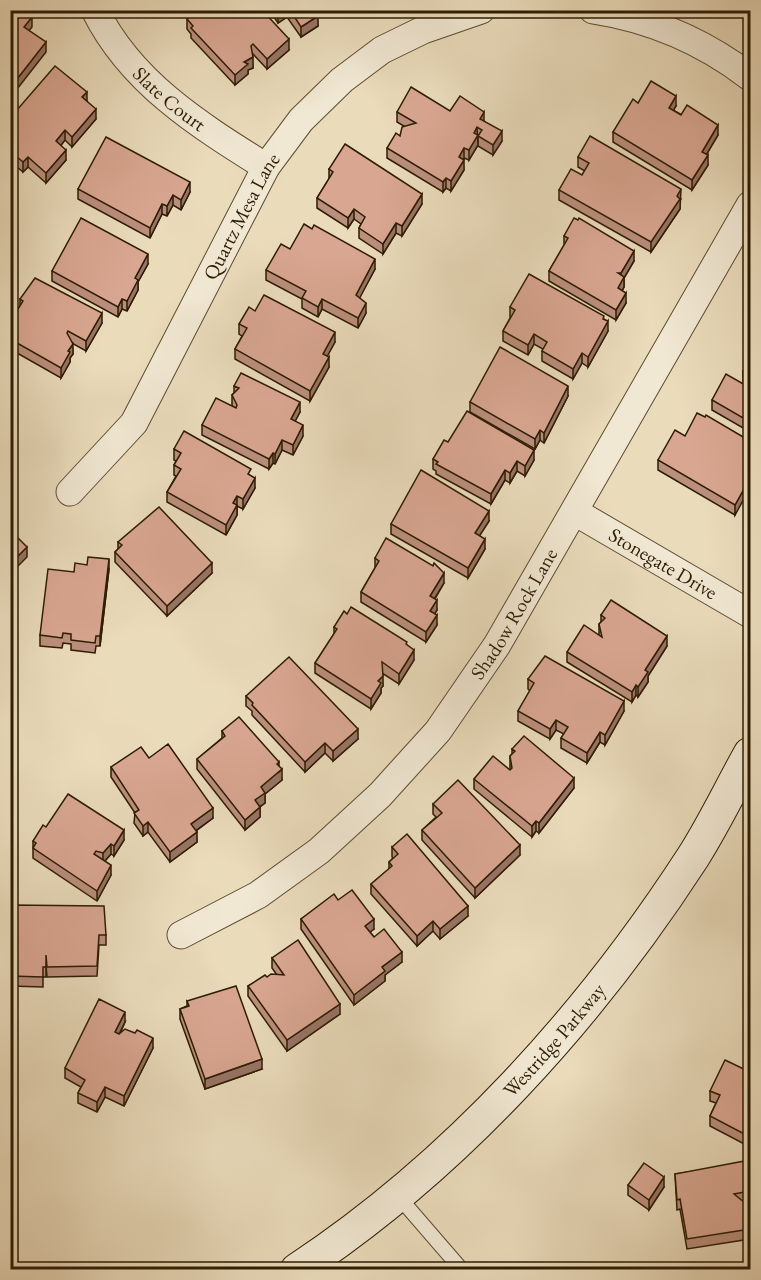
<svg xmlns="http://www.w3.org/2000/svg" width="761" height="1280" viewBox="0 0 761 1280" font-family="'EB Garamond',serif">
	<rect width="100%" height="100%" fill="#eadbbb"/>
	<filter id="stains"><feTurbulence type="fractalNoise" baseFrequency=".00333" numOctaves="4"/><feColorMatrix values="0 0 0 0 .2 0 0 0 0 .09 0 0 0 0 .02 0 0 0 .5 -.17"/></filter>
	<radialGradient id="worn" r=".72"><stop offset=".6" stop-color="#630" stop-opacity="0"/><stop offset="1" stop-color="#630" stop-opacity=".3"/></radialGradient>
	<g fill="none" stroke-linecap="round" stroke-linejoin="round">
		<defs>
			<polyline id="lane" points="398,1196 462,1270"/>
			<g id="street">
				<path id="s1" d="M95 10C131 83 199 125 266 167"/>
				<path d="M593 10C652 19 703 41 750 77"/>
				<path id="s2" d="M70 492 134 423 266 167 301 120 342 80 382 50 423 30 481 10"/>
				<path id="s3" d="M575 512 750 614"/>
				<path id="s4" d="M181 935 258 895 319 851 380 795 438 731 497 645 750 205"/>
			</g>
			<g id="secondary">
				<path id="s5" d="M297 1270C456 1165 590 1016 693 857 714 824 731 788 750 754"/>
			</g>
		</defs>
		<use href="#lane" stroke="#5c4c31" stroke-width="16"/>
		<use href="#street" stroke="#5c4c31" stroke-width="29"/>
		<use href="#secondary" stroke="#2d1c03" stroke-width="35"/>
		<use href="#lane" stroke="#f1e8d3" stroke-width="14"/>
		<use href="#street" stroke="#f1e8d3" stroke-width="27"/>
		<use href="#secondary" stroke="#f1e8d3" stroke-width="33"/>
	</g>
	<g fill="#bb8f7d" stroke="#2d1c03" stroke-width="1.5">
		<polygon points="269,10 323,10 317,15 318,26 301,37 287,17 278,23"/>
		<polygon points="187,19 289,50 267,69 253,54 252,55 253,68 248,70 248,74 235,85 191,38 191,34 187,29"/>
		<polygon points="87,101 96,119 72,147 65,140 60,146 66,160 46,183 28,167 23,172 10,161 10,118"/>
		<polygon points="638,103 676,106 673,110 718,135 706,155 708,165 692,190 613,142 613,132"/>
		<polygon points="450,111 484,121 502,141 493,155 478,146 478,137 478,145 469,160 464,158 463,160 464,170 451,191 446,188 443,192 387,158 387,148 400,136 404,126 397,122 397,112"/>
		<polygon points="578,157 681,199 680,200 680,209 651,252 559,200 559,190 582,175 585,171 578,167"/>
		<polygon points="329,169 422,204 402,236 396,233 383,254 359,238 359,228 361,224 354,219 348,228 317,208 317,198 329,179"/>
		<polygon points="78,189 190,192 181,210 173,205 167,216 162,214 150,238 78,199"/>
		<polygon points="564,236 634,261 624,278 624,287 622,291 626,303 616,320 549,281 549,271 564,245"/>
		<polygon points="290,249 375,269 359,298 366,313 358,328 322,309 318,317 302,308 302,299 266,280 266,270"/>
		<polygon points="148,264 138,282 138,290 127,311 122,309 118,317 52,281 52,271"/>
		<polygon points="20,299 102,323 86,351 72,343 73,354 70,358 70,362 61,378 10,349 10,322 20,306"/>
		<polygon points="510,307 604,319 608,331 588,367 582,363 573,379 542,361 542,351 543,349 534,344 528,355 503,341 503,331 510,318"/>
		<polygon points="255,311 335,342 327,356 329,367 310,401 235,359 235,349 242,336 239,334 239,324"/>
		<polygon points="750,321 750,336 748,335 748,325"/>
		<polygon points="750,352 750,432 712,410 712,400 744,384 743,381 743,371 745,369 745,362"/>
		<polygon points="234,386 300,412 295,421 303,436 293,455 282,450 275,464 273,463 269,469 202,435 202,425 233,407 232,405 232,395 234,393"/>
		<polygon points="568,396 544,443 540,440 535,449 470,412 470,402"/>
		<polygon points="685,436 750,441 735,515 658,470 658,460"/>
		<polygon points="448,442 534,460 525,476 517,471 510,483 505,480 491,504 436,474 436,471 433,469 433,459"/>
		<polygon points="174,449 251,476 255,488 243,509 237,506 237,515 226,535 167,502 167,492 176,476 174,475 174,465 176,461 174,460"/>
		<polygon points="489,521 479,536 485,549 468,578 391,534 391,524"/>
		<polygon points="118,542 212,573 167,616 115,562 115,552 118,549"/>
		<polygon points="375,558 444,583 435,599 437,610 435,613 437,625 426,642 361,602 361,592 375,568"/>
		<polygon points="109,569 100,646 96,646 95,653 71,650 71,644 63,643 62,648 40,646 40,635 74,572"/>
		<polygon points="601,615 667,646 648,676 648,682 638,697 636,695 632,702 567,662 567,652 599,635 599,624 601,622"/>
		<polygon points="334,627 407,645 414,660 399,684 382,673 383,686 381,688 381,693 371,709 315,673 315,663 334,634"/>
		<polygon points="528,679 624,711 605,745 600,742 587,763 561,748 561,738 564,734 556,730 550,739 518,721 518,711 530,691 528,689"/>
		<polygon points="246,696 358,739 333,761 325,753 305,772 252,715 252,711 246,706"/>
		<polygon points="222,731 279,766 282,780 265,794 265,803 260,807 260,817 245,830 197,769 197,759 222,738"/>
		<polygon points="512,749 574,788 539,833 536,831 532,837 474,789 474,779 510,770 510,756 512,754"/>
		<polygon points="149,758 213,818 196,831 197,842 170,862 148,832 143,836 134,823 135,813 111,777 111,767"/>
		<polygon points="433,804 520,855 475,898 422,840 422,830 436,817 433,814"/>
		<polygon points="46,827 124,840 114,856 111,854 105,861 111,875 97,901 33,858 33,841"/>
		<polygon points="392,847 468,916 440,939 433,931 417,946 371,894 371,884 389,869 389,862 393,858 392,857"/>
		<polygon points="338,900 374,929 370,932 374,937 402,962 385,975 385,981 354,1005 301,929 301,919"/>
		<polygon points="10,905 106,935 106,945 99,945 97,976 47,977 46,965 46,977 43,977 43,987 10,986"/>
		<polygon points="272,958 340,1014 287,1051 248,996 248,986 267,977 277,975 272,968"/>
		<polygon points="187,1001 262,1069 205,1089 180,1019 180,1009 187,1006"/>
		<polygon points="125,1022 120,1034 153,1048 124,1106 105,1097 97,1112 78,1103 78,1093 81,1087 65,1078 65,1068"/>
		<polygon points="750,1072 750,1147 710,1126 710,1116 716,1103 710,1101 710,1091"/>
		<polygon points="750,1163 750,1201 745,1202 745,1211 750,1218 750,1239 687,1249 680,1209 677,1210 675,1174"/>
		<polygon points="628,1185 664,1187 649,1210 628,1195"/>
	</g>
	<g fill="#987466" stroke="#2d1c03" stroke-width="1.5">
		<polygon points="281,10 287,10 287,17 278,23 278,13"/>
		<polygon points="312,10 323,10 312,18"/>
		<polygon points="318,16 318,26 301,37 301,27"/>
		<polygon points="32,17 32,27 24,37 24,27"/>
		<polygon points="289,39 289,50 267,69 267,59"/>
		<polygon points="46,42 46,52 10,98 10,88"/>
		<polygon points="253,57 253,68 248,70 248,74 235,85 235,75 244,62"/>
		<polygon points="87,92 87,102 82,97"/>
		<polygon points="676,96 676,106 669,118 669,108"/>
		<polygon points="96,109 96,119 72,147 72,137"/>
		<polygon points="484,112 484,122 480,119"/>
		<polygon points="718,125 718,135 702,162 702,152"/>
		<polygon points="477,127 478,145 469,160 469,150 474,133"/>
		<polygon points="65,130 65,140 56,152 56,141"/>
		<polygon points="502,131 502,141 493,155 493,145"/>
		<polygon points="464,148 464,158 459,167 459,157"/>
		<polygon points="66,150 66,160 46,183 46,173"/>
		<polygon points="708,155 708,165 692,190 692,180"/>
		<polygon points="28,157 28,167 23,172 23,162"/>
		<polygon points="464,160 464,170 451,191 451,181"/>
		<polygon points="446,178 446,188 443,192 443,182"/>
		<polygon points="190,182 190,192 181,210 181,200"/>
		<polygon points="681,189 680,209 651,252 651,242"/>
		<polygon points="422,194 422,204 402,236 402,226"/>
		<polygon points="173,195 173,205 167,216 167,206"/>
		<polygon points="162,204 162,214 150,238 150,228"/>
		<polygon points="354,209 354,219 348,228 348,218"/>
		<polygon points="396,223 396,233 383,254 383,244"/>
		<polygon points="634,251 634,261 624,278 624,287 618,298 618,288 621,281 621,273"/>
		<polygon points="148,254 148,264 138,282 138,290 127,311 127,301 135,278"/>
		<polygon points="375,259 375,269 356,305 356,295"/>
		<polygon points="626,293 626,303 616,320 616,310"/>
		<polygon points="122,299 122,309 118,317 118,307"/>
		<polygon points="322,299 322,309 318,317 318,307"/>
		<polygon points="366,303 366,313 358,328 358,318"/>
		<polygon points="102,313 102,323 86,351 86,341"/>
		<polygon points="608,321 608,331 588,367 588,357"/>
		<polygon points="335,332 335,342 323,364 323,354"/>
		<polygon points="534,334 534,344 528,355 528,345"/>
		<polygon points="73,344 73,354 70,358 70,362 61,378 61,368 68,351"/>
		<polygon points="582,353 582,363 573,379 573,369"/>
		<polygon points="329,357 329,367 310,401 310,391"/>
		<polygon points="568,386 568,396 544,443 544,433"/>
		<polygon points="300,402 300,412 291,429 291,419"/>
		<polygon points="303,425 303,436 293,455 293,445"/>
		<polygon points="540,430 540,440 535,449 535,439"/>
		<polygon points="282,440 282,450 275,464 275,454"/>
		<polygon points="534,450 534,460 525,476 525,466"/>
		<polygon points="273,453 273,463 269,469 269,459"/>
		<polygon points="517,461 517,471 510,483 510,473"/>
		<polygon points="505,470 505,480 491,504 491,494"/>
		<polygon points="255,478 255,488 243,509 243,499"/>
		<polygon points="750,478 750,488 735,515 735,505"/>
		<polygon points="237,496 237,515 226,535 226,525 233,503"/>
		<polygon points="489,511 489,521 475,543 475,533"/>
		<polygon points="485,539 485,549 468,578 468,568"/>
		<polygon points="27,547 27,557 10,574 10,564"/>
		<polygon points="109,559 109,569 100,646 100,636"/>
		<polygon points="212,563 212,573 167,616 167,606"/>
		<polygon points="444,573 444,583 430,606 430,596"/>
		<polygon points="437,600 437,610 430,621 430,611"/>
		<polygon points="437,615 437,625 426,642 426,632"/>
		<polygon points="667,636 667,646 648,676 648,682 638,697 638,687 645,670"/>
		<polygon points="414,650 414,660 399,684 399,674"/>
		<polygon points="383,676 383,686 381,688 381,693 371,709 371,699 378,681"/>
		<polygon points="636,685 636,695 632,702 632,692"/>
		<polygon points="624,701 624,711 605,745 605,735"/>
		<polygon points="556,720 556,730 550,739 550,729"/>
		<polygon points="358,729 358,739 333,761 333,751"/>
		<polygon points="600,732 600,742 587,763 587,753"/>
		<polygon points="325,743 325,753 305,772 305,762"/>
		<polygon points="279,762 279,772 282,769 282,780 265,794 265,803 255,810 255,800 261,787"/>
		<polygon points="574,778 574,788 539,833 539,823"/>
		<polygon points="260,807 260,817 245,830 245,820"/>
		<polygon points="213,808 213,818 191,834 191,824"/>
		<polygon points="536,821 536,831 532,837 532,826"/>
		<polygon points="148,822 148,832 143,836 143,826"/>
		<polygon points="124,830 124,840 114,856 114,846"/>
		<polygon points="197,832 197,842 170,862 170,852"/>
		<polygon points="111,844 111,854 103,863 103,853"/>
		<polygon points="520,845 520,855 475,898 475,888"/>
		<polygon points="111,865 111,875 97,901 97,891"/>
		<polygon points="468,906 468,916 440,939 440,929"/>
		<polygon points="374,919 374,929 365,936 365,926"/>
		<polygon points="433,921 433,931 417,946 417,936"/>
		<polygon points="402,952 402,962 385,975 385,981 354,1005 354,995 382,967"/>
		<polygon points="340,1004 340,1014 287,1051 287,1040"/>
		<polygon points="125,1012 125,1022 115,1042 115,1032"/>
		<polygon points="153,1038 153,1048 124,1106 124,1096"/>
		<polygon points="262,1059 262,1069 205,1089 205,1079"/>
		<polygon points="105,1087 105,1097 97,1112 97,1102"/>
		<polygon points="664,1177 664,1187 649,1210 649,1200"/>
	</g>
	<g fill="#d9a691" stroke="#2d1c03" stroke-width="1.5">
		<polygon points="10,10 24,10 32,17 24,27 46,42 10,88"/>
		<polygon points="196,10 262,10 289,39 267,59 253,44 251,46 253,57 244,62 248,64 235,75 191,28 193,26 187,19"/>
		<polygon points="290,10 314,10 318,16 301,27"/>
		<polygon points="55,66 87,92 82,97 96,109 72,137 65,130 56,141 66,150 46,173 28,157 23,162 10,151 10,118"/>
		<polygon points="651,81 676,96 669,108 681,115 687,105 718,125 702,152 708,155 692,180 613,132 633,99 638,103"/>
		<polygon points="411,87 450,111 460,96 484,112 480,119 502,131 493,145 478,136 482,130 477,127 474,133 478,135 469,150 464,148 459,157 464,160 451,181 446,178 443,182 387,148 396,133 400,136 402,127 416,123 397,112"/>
		<polygon points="590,136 681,189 677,196 680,199 651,242 559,190 571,169 582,175 589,163 578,157"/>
		<polygon points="106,137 190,182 181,200 173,195 167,206 162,204 150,228 78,189"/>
		<polygon points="345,144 422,194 402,226 396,223 383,244 359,228 365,217 354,209 348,218 317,198 333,172 329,169"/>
		<polygon points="81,218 148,254 135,278 138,280 127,301 122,299 118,307 52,271"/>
		<polygon points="574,218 578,220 579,218 634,251 621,273 618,273 624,277 618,288 626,293 616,310 549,271 568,238 564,236"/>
		<polygon points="304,224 312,229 314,225 375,259 356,295 366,303 358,318 322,299 318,307 302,298 306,291 266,270 281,244 290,249"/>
		<polygon points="529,274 604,316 603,319 608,321 588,357 582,353 573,369 542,351 547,342 534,334 528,345 503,331 515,310 510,307"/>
		<polygon points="35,278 102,313 86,341 68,331 67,333 73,344 68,351 70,352 61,368 10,339 10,322 23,301 20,299"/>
		<polygon points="264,295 335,332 323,354 329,357 310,391 235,349 247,328 239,324 249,307 255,311"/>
		<polygon points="500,347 568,386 544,433 540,430 535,439 470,402"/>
		<polygon points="750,352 750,422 712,400 726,374 745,385 747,382 743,371 749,364 745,362"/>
		<polygon points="241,373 300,402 291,419 303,425 293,445 282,440 275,454 273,453 269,459 202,425 216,398 236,408 237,405 232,395 239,388 234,386"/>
		<polygon points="467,411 534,450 525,466 517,461 510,473 505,470 491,494 436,464 438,462 433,459 444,440 448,442"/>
		<polygon points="697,413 705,417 706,415 750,441 750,478 735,505 658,460 675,430 685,436"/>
		<polygon points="184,431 251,469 248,474 255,478 243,499 237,496 233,503 237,505 226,525 167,492 181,469 174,465 181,453 174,449"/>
		<polygon points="421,470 489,511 475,533 485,539 468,568 391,524"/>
		<polygon points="159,507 212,563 167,606 115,552 122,545 118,542"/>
		<polygon points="10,530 27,547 10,564"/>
		<polygon points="386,538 433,566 434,563 444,573 430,596 437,600 430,611 437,615 426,632 361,592 379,561 375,558"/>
		<polygon points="88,557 109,559 100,636 96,636 95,643 71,640 71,634 63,633 62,638 40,635 48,569 74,572 75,563 87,565"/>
		<polygon points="611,600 667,636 645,670 648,672 638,687 636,685 632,692 567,652 584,625 602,637 599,624 605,618 601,615"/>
		<polygon points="351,607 407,642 406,644 414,650 399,674 382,662 383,676 378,681 381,683 371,699 315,663 337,629 334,627 344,611 347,614"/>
		<polygon points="545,656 624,701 605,735 600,732 587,753 561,738 568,727 556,720 550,729 518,711 534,683 528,679"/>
		<polygon points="289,657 358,729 333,751 325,743 305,762 252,705 253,703 246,696"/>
		<polygon points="239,717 279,762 277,764 282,769 261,787 265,793 255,800 260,807 245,820 197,759 225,736 222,731"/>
		<polygon points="524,736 574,778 539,823 536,821 532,826 474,779 493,756 510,770 512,768 510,756 515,751 512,749"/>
		<polygon points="168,744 213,808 191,824 197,832 170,852 148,822 143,826 134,813 139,810 111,767 141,747 149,758"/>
		<polygon points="458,780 520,845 475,888 422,830 442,813 433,804"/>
		<polygon points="68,794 124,830 114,846 111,844 103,853 96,851 94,854 111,865 97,891 33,848 36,843 33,841 43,825 46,827"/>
		<polygon points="407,834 468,906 440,929 433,921 417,936 371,884 392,866 389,862 398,854 392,847"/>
		<polygon points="352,890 374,919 365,926 374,937 384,929 402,952 382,967 385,971 354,995 301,919 334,894 338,900"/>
		<polygon points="10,905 104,906 106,935 99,935 97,966 47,967 46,955 46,967 43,967 43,977 10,976 12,942 10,942"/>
		<polygon points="298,940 340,1004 287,1040 248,986 265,975 267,977 271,974 284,975 272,958"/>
		<polygon points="236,986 262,1059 205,1079 180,1009 189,1006 187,1001"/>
		<polygon points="99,999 125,1012 115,1032 119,1034 125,1029 135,1033 137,1030 153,1038 124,1096 105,1087 97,1102 78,1093 85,1080 65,1068"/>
		<polygon points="725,1060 750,1072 750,1137 710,1116 720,1095 710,1091"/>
		<polygon points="750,1160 750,1191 734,1194 745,1203 745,1211 749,1210 750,1218 750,1229 687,1239 680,1199 677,1200 675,1174"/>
		<polygon points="644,1163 664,1177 649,1200 628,1185"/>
	</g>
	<g text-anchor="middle" stroke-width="6" stroke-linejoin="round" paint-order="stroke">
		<g font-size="20" fill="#2d1c03" stroke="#f1e8d3">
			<text dy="7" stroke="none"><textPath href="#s1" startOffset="117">Slate Court</textPath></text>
			<text dy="7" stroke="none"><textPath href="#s2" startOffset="327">Quartz Mesa Lane</textPath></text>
			<text dy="7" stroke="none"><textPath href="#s3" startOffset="102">Stonegate Drive</textPath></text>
			<text dy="7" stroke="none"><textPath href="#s4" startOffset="471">Shadow Rock Lane</textPath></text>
			<text dy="7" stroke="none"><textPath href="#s5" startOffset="346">Westridge Parkway</textPath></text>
		</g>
	</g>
	<rect width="761" height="1280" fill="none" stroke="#eadbbb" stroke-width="36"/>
	<rect x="12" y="12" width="737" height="1256" fill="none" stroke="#2d1c03" stroke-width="3"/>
	<rect x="18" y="18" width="725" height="1244" fill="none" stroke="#2d1c03" stroke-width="1.5"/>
	<rect width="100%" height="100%" filter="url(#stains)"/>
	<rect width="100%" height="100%" fill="url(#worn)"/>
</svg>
